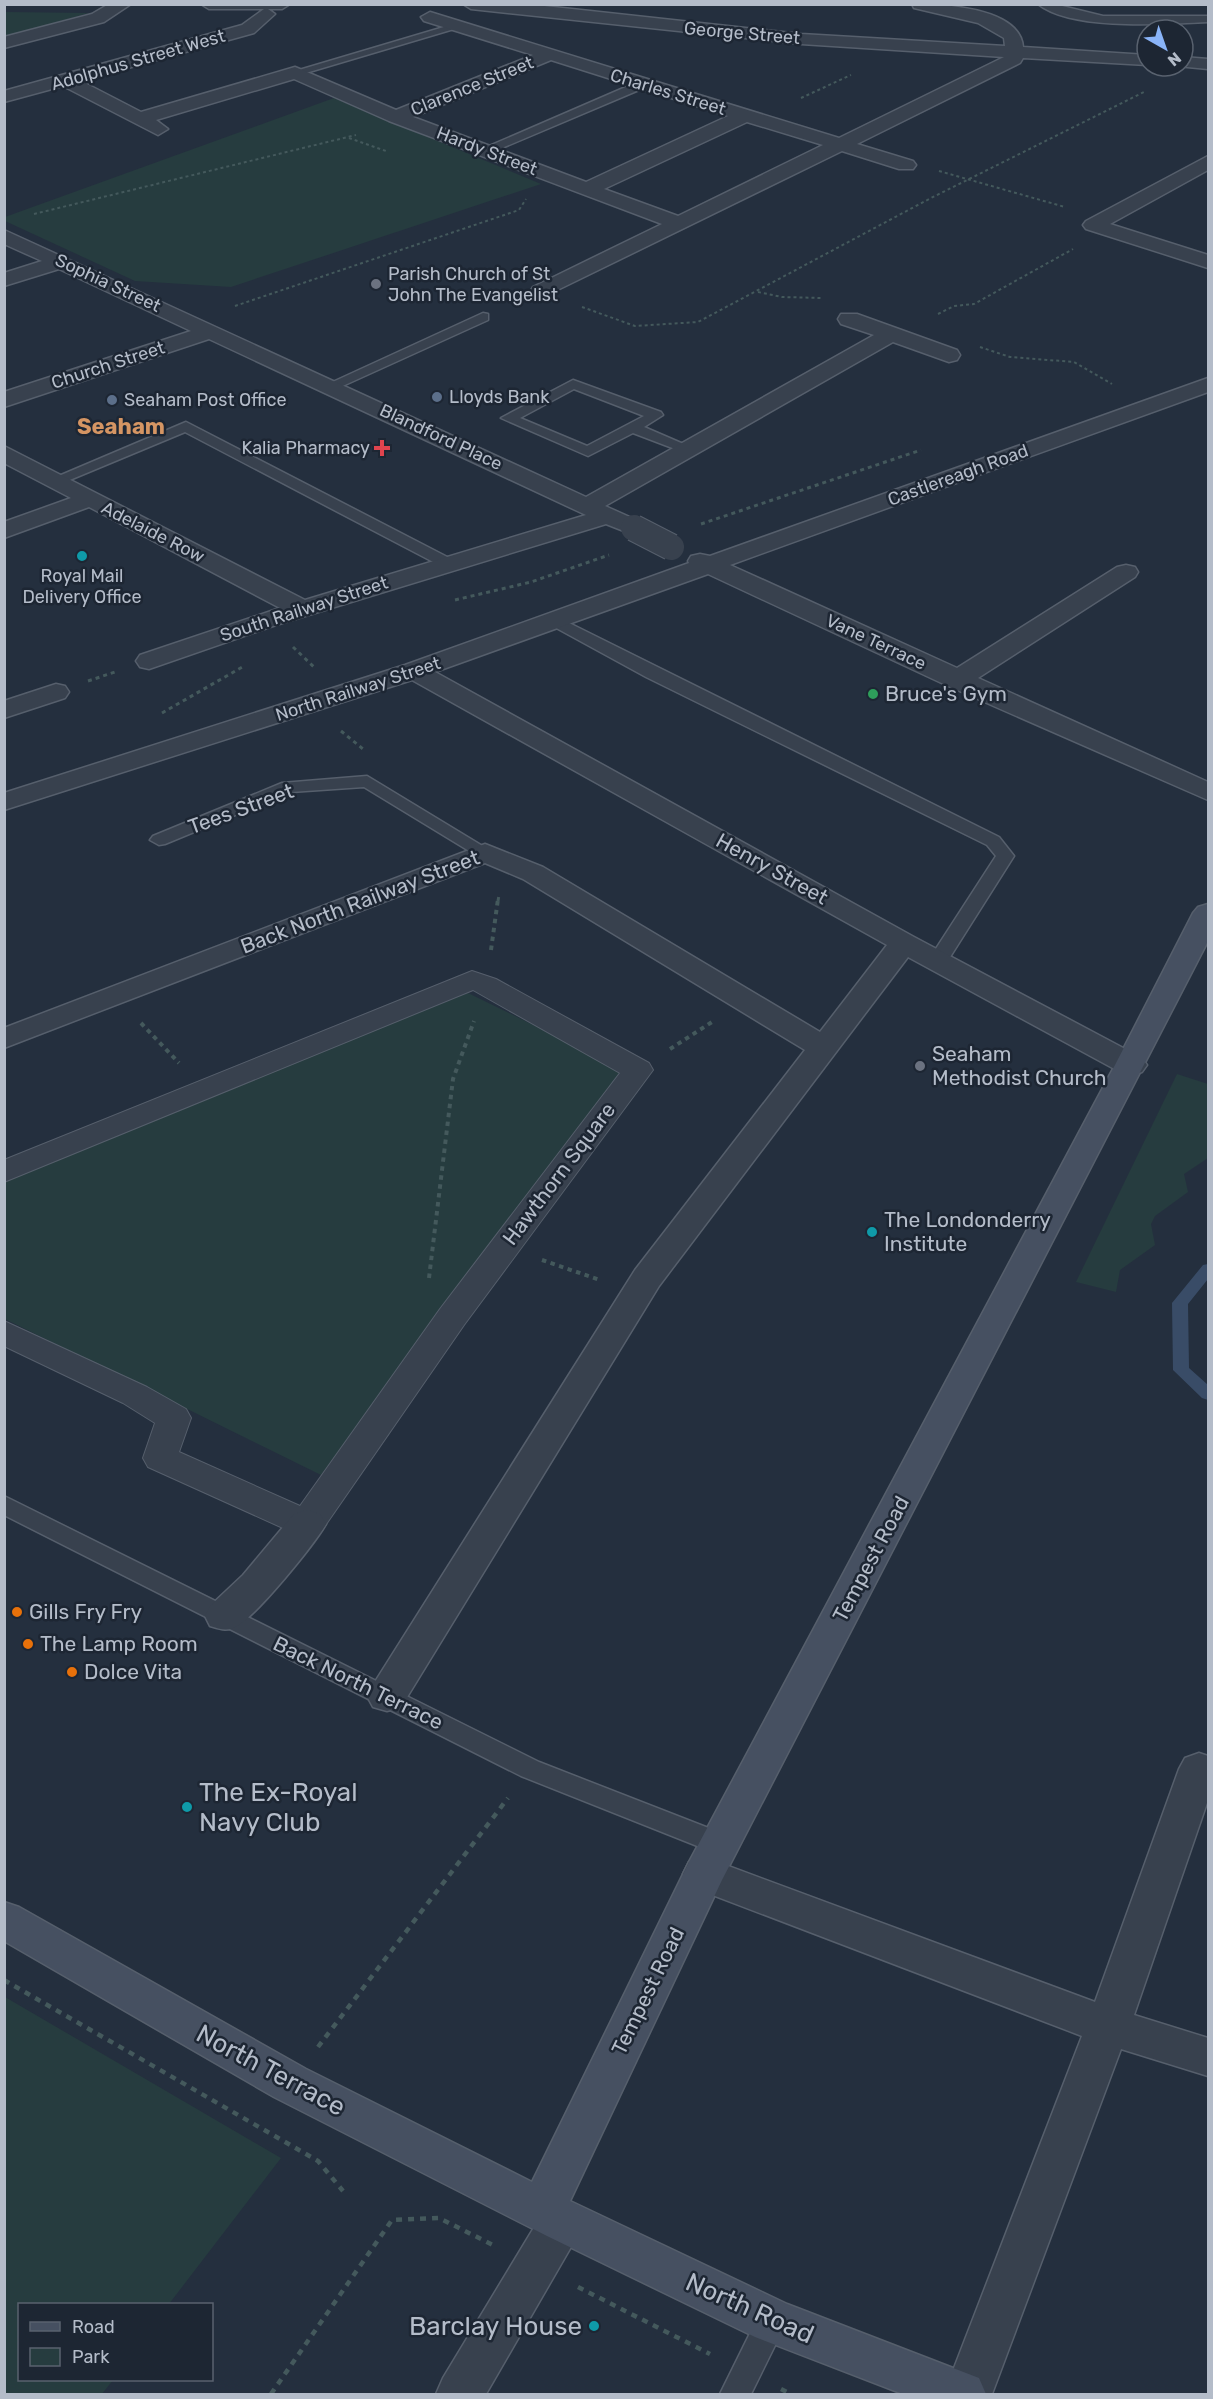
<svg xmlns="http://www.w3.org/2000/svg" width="1213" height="2399" viewBox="0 0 1213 2399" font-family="Rubik,sans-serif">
	<rect width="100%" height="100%" fill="#242f3e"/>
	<g fill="#263c3f">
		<polygon points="5,12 6,12 89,13 5,37"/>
		<polygon points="334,98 541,184 231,287 135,281 5,221 5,217"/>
		<polygon points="468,993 623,1069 321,1475 5,1319 4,1178"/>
		<polygon points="1177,1074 1208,1084 1208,1158 1184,1174 1188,1192 1155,1216 1151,1224 1155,1245 1120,1270 1116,1292 1076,1282"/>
		<polygon points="5,1997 281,2158 169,2304 20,2304 20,2380 113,2380 102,2394 5,2394"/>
	</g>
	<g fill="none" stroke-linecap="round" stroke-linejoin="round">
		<polygon fill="#394c67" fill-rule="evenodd" points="1208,1264 1208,1279 1188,1304 1189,1368 1208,1385 1208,1400 1202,1398 1173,1370 1172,1303 1203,1265"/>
		<defs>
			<g id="service">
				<path d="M1038 4H1054L1103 16H1208V22C1165 24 1072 31 1038 4Z"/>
				<polygon points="454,24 464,26 299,75 289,73"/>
				<polygon points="642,80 648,84 646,87 490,153 486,154 480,150"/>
				<polygon points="483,313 488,314 488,320 336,389 326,389 324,386"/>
				<path d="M573 380 661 412 663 415 644 427 695 449 688 453 683 452 633 433 588 456 501 418ZM574 389 644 416 587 446 520 418Z"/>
				<polygon points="186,422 453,560 455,563 447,568 441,566 185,432 60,484 55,486 47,481"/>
				<polygon points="555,616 999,837 1014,856 945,965 931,965 928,961 996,856 987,845 646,677 549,624 547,621 549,618"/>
				<polygon points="367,776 494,853 491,857 479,857 364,787 291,792 165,844 159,845 150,840 153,836 282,783"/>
				<polygon points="4,1496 539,1762 729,1836 733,1844 729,1852 720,1855 521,1776 4,1515"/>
				<polygon points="772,2307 783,2311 787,2321 751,2394 720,2394 761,2311"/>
			</g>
			<polygon id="pedestrian" points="472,971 496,979 649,1063 653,1070 464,1325 320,1533 307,1537 294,1533 148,1467 143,1458 155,1423 123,1403 4,1346 4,1321 147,1387 186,1409 191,1418 179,1452 300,1506 440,1309 620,1073 473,990 4,1182 4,1160"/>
			<g id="minor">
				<polygon points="109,4 131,4 104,22 4,48 4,37 92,14"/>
				<path d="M201 4H290L282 9H268L275 14 254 33 81 81 141 112 295 67 396 110 533 55 424 21 421 17 430 12 839 138 1004 57 801 44 471 9 463 4H526L801 34 1005 46 1004 38 978 23 914 8 912 4C941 4 1020 7 1023 47L1147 55V65L1023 58 1020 63 857 144 913 161 916 165 913 169H899L842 151 541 298 533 297 530 292 533 287 662 224 389 121 294 79 156 120 168 129 158 135 63 86 4 102V91L242 25 264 9H209ZM551 60 728 116 586 182 413 117ZM747 122 823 145 678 216 604 189Z"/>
				<polygon points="1183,57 1208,59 1208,69 1177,66 1183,66"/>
				<polygon points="1208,156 1208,170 1110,224 1208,255 1208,268 1086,229 1083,225 1086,221"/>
				<polygon points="4,230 586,497 874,335 841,324 838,319 841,314 857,314 957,350 960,355 957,360 949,362 893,342 605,506 643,523 646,528 643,533 634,535 606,524 276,625 149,669 140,667 136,661 140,655 280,608 89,507 4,538 4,522 71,498 4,463 4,446 305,600 586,515 209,339 4,407 4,392 191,331 59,269 4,286 4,273 42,261 4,244"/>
				<polygon points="1208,378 1208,392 730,565 957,668 1117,567 1126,565 1135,567 1138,572 1135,577 978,678 1208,782 1208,800 948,686 708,574 435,672 914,937 1142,1058 1147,1065 1142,1072 1131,1075 1120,1072 908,957 659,1286 401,1707 387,1711 373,1707 367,1696 373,1685 635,1270 805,1050 523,879 485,863 4,1048 4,1028 485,844 543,867 820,1032 887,945 412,680 4,810 4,793 405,665 689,563 688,561 691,556 700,554 710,556"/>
				<polygon points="56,684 65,686 69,692 65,698 4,718 4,701"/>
				<path d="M307 1510 320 1514 326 1524C314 1545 257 1615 237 1626 228 1632 220 1629 210 1626L205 1616 210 1606 243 1575 294 1514Z"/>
				<polygon points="1199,1753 1208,1756 1208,1800 1134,2015 1208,2038 1208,2076 1121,2049 992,2394 944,2394 1082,2036 689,1886 683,1874 689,1862 704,1857 1095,2002 1179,1769 1185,1758"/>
				<polygon points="563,2200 579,2206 586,2221 486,2394 436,2394 443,2378 547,2206"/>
			</g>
			<polygon id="secondary" points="1208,904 1208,941 722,1880 570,2201 787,2304 979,2378 986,2394 903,2394 755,2337 547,2236 274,2097 4,1941 4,1902 19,1907 306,2069 532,2182 689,1862 1115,1065 1193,913 1198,907"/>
		</defs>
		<use href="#service" stroke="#565f6c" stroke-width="3"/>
		<use href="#pedestrian" stroke="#565f6c" stroke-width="2"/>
		<use href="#minor" stroke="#565f6c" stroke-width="3"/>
		<use href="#secondary" stroke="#565f6c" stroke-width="3"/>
		<g stroke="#44595c" stroke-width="2" stroke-dasharray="3 3" stroke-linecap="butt">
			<polyline points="801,98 851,75"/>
			<polyline points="349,138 386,151"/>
			<polyline points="939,171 1065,207"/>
			<polyline points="34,214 356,135"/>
			<polyline points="758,292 782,297 822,298"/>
			<polyline points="235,306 519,210 526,199"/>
			<polyline points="582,307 635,326 698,322 931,198 1144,92"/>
			<polyline points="938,314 954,306 974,304 1073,249"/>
			<polyline points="980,347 1010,357 1074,362 1112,384"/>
		</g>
		<g stroke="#44595c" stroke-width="3" stroke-dasharray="4 4" stroke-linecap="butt">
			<polyline points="701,524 921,450"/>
			<polyline points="455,600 531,582 609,555"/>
			<polyline points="293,647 314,667"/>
			<polyline points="88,681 115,672"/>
			<polyline points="162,713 244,666"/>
			<polyline points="341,731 363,749"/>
			<polyline points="498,901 499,895"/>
		</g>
		<g stroke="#44595c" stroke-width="4" stroke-dasharray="4.5 4.5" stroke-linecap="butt">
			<polyline points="491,950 498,899"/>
			<polyline points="141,1023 179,1063"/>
			<polyline points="670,1049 712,1022"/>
			<polyline points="542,1260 600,1280"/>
			<polyline points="429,1278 453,1079 474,1021"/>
		</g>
		<g stroke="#44595c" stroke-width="4.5" stroke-dasharray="6 6" stroke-linecap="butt">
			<polyline points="4,1980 318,2161 343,2191"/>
			<polyline points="318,2047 508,1798"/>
			<polyline points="578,2287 710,2354"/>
			<polyline points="781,2389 791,2394"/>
			<polyline points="271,2394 392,2220 439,2218 493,2245"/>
		</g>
		<use href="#service" fill="#38414e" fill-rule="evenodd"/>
		<use href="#pedestrian" fill="#38414e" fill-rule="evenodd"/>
		<use href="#minor" fill="#38414e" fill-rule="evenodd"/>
		<use href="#secondary" fill="#465061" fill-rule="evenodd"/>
		<defs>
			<polyline id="minor-bridge" points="634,528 671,547"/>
		</defs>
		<use href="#minor-bridge" stroke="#565f6c" stroke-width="28" stroke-linecap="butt"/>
		<use href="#minor-bridge" stroke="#38414e" stroke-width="26"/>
	</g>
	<g fill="#6b7280" stroke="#1d2633" stroke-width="2">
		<circle cx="376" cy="284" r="6"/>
		<circle cx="920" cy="1066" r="6"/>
	</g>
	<g fill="#5c6f8a" stroke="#1d2633" stroke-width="2">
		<circle cx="437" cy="397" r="6"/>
		<circle cx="112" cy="400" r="6"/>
	</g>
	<path fill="#e0444e" stroke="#1d2633" stroke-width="2" d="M379 439h6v6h6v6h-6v6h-6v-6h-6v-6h6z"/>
	<g fill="#0f9aa8" stroke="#1d2633" stroke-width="2">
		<circle cx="82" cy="556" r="6"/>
		<circle cx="872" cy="1232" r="6"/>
		<circle cx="187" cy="1807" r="6"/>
		<circle cx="594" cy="2326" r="6"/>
	</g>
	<circle fill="#2e9e5b" stroke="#1d2633" stroke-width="2" cx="873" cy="694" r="6"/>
	<g fill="#e8710a" stroke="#1d2633" stroke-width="2">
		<circle cx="17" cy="1612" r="6"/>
		<circle cx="28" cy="1644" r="6"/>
		<circle cx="72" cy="1672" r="6"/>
	</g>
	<g text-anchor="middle" stroke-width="5" stroke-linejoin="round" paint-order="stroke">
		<g font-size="18" fill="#b4bcc9" stroke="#1d2633">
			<text transform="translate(742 33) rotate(5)" y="6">George Street</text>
			<text transform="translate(138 60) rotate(-16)" y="6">Adolphus Street West</text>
			<text transform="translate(472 86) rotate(-22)" y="6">Clarence Street</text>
			<text transform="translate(668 92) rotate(17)" y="6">Charles Street</text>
			<text transform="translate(487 151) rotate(21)" y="6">Hardy Street</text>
			<text transform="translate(108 283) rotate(25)" y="6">Sophia Street</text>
			<text transform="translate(108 365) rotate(-18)" y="6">Church Street</text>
			<text transform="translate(441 437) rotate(25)" y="6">Blandford Place</text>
			<text transform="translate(958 475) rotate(-20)" y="6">Castlereagh Road</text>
			<text transform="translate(153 532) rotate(27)" y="6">Adelaide Row</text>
			<text transform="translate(304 609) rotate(-18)" y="6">South Railway Street</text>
			<text transform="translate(876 642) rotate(25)" y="6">Vane Terrace</text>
			<text transform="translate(358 689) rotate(-18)" y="6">North Railway Street</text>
		</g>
		<g font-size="18" fill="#b4bcc9" stroke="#1d2633" text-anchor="start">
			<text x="388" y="280">Parish Church of St<tspan x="388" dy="21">John The Evangelist</tspan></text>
			<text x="449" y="403">Lloyds Bank</text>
			<text x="124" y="406">Seaham Post Office</text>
			<text x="370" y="454" text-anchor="end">Kalia Pharmacy</text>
			<text x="82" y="582" text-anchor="middle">Royal Mail<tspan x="82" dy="21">Delivery Office</tspan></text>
		</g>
		<g font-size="21" fill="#b4bcc9" stroke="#1d2633" text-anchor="start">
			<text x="885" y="701">Bruce's Gym</text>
			<text x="932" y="1061">Seaham<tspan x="932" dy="24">Methodist Church</tspan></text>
			<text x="884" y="1227">The Londonderry<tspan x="884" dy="24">Institute</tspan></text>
			<text x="29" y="1619">Gills Fry Fry</text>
			<text x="40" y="1651">The Lamp Room</text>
			<text x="84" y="1679">Dolce Vita</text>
		</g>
		<g font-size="21" fill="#b4bcc9" stroke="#1d2633">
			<text transform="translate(241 809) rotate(-20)" y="7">Tees Street</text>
			<text transform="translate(772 869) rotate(29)" y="7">Henry Street</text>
			<text transform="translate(360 902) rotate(-21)" y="7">Back North Railway Street</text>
			<text transform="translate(559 1174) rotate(-53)" y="7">Hawthorn Square</text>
			<text transform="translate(871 1559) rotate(-62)" y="7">Tempest Road</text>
			<text transform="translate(358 1683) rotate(26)" y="7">Back North Terrace</text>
			<text transform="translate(648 1991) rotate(-64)" y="7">Tempest Road</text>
		</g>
		<g font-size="22" font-weight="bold" fill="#d59563" stroke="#1d2633">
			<text x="121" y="434">Seaham</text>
		</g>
		<g font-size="26" fill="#b4bcc9" stroke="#1d2633" text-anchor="start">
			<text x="199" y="1801">The Ex-Royal<tspan x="199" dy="30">Navy Club</tspan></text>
			<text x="582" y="2335" text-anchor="end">Barclay House</text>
		</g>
		<g font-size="26" fill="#b4bcc9" stroke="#1d2633">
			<text transform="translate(271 2070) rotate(28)" y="9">North Terrace</text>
			<text transform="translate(750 2308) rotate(24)" y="9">North Road</text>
		</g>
	</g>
	<rect width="1213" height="2399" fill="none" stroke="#b4bcc9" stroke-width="12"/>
	<rect x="18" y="2303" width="195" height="78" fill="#1d2633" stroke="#59626f" stroke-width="1.5"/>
	<rect x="30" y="2322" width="30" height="9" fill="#465061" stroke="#59626f" stroke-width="1.5"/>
	<text x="72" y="2333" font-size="18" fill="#b4bcc9">Road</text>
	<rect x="30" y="2348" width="30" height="18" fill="#263c3f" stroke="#59626f" stroke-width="1.5"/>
	<text x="72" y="2363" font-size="18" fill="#b4bcc9">Park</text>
	<g transform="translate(1165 48) rotate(140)"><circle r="28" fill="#1d2633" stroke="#59626f" stroke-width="1.5"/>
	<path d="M0-4.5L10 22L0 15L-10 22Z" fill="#8ab4f8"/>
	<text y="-9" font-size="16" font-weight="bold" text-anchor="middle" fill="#b4bcc9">N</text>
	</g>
</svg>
